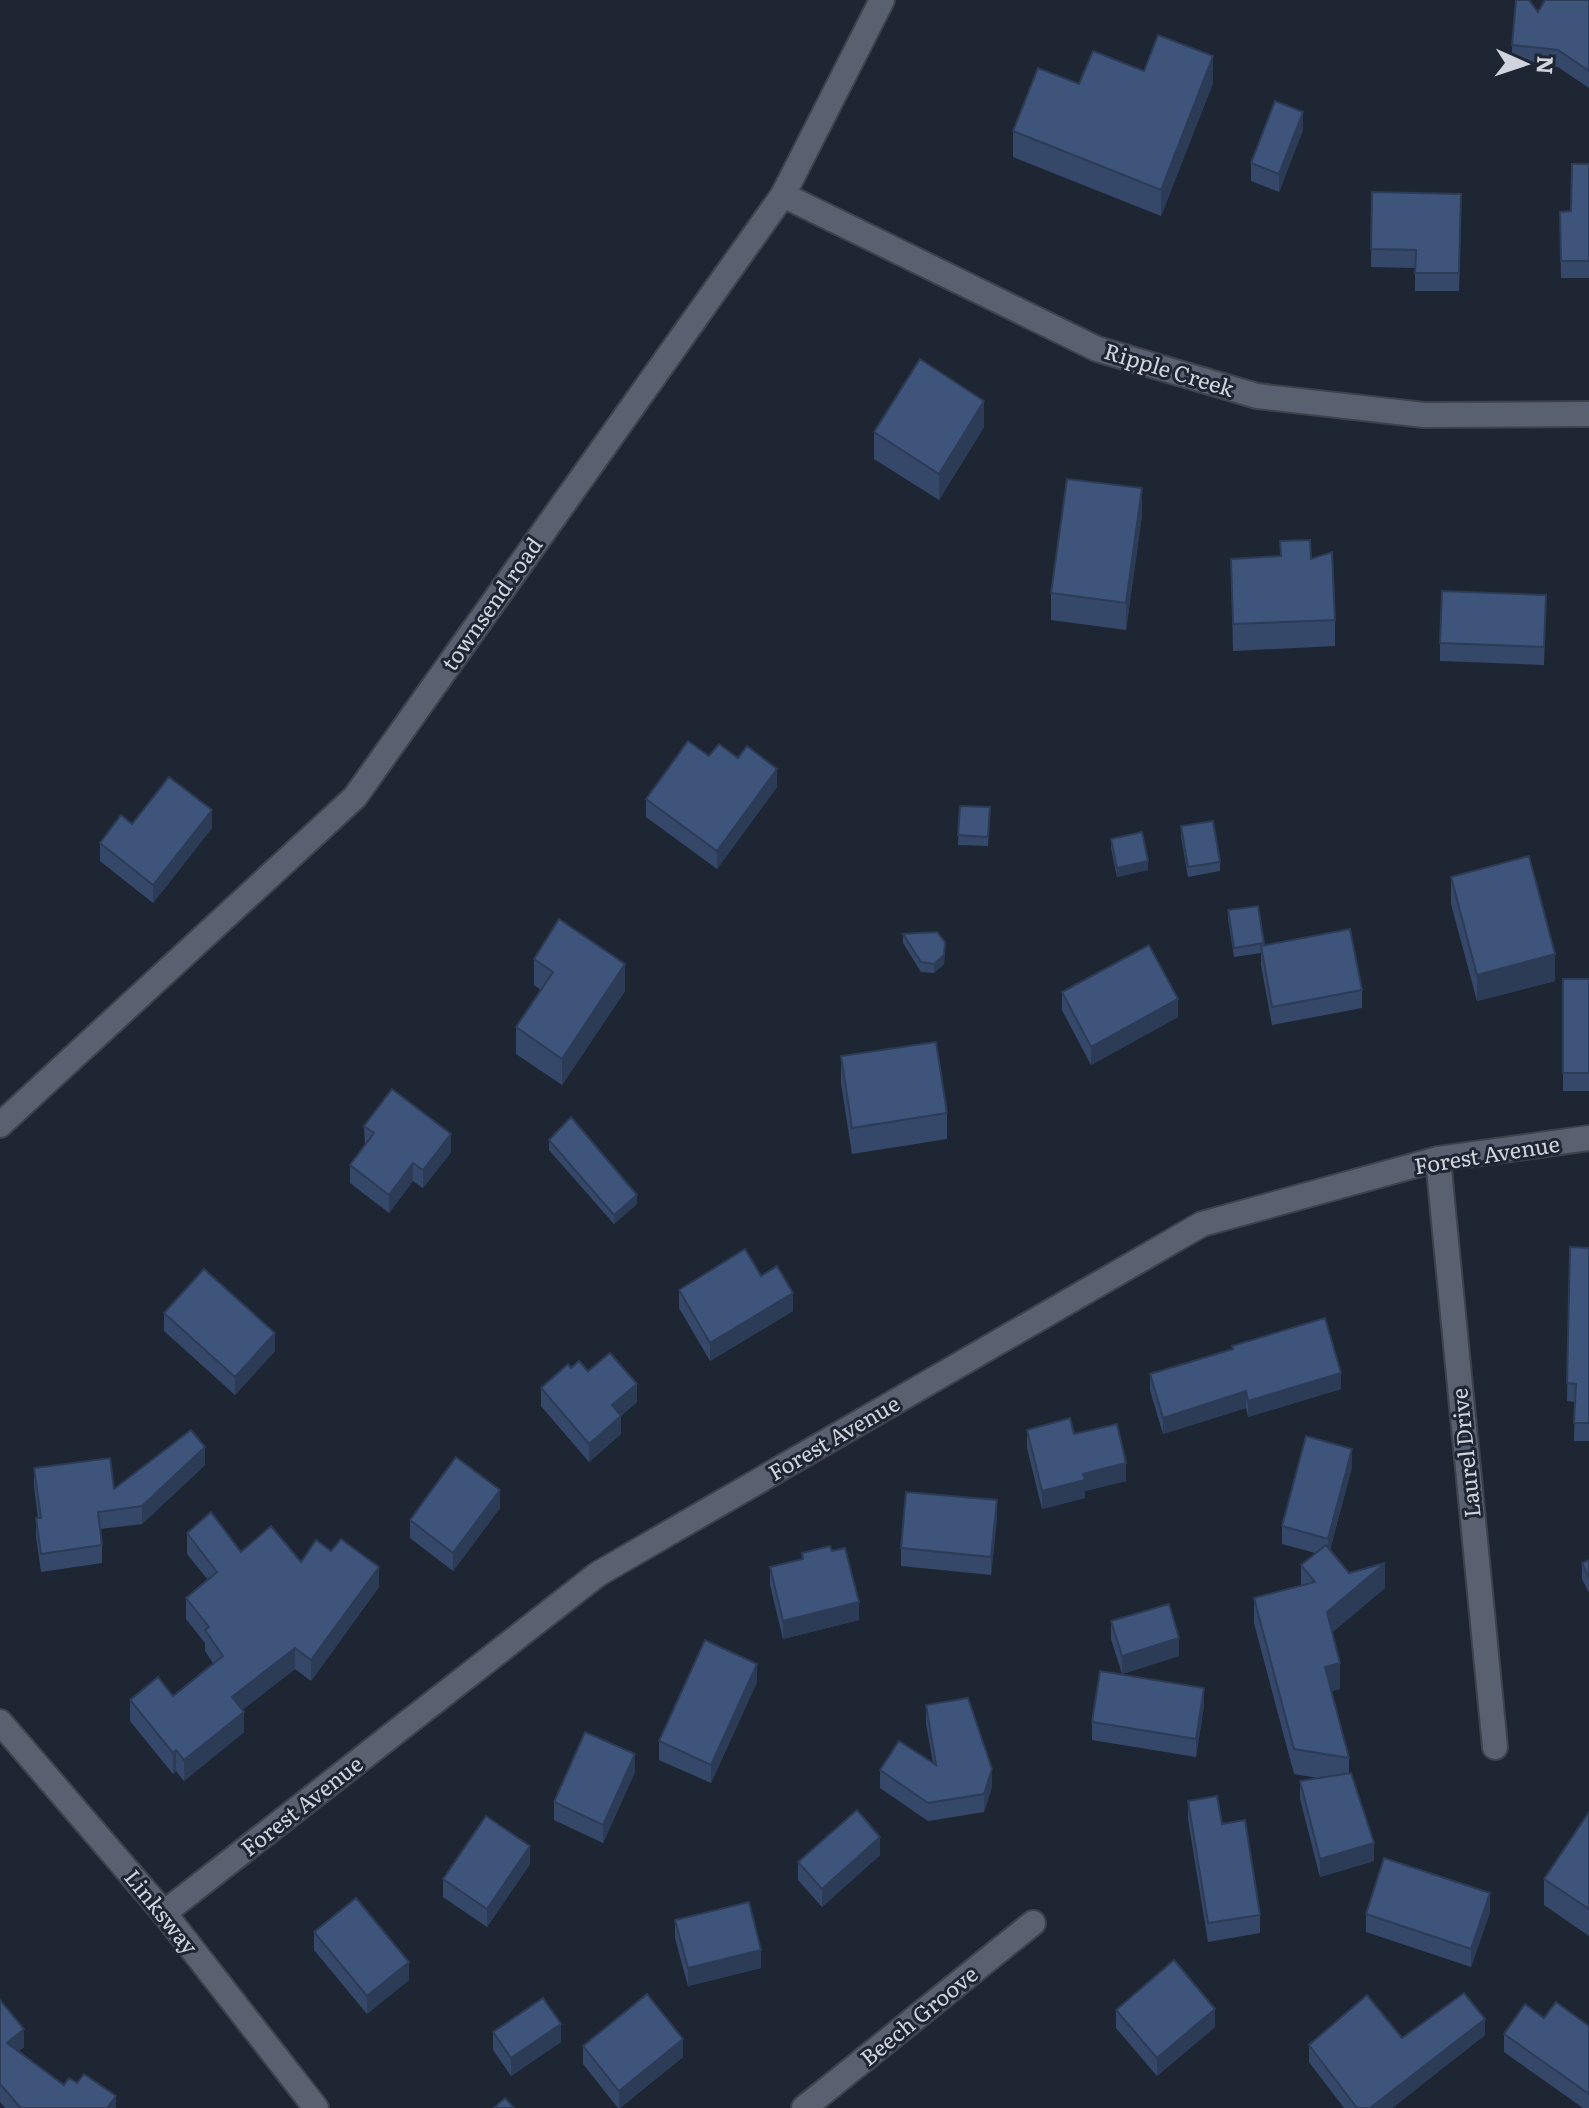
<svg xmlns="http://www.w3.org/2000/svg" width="1589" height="2108" viewBox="0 0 1589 2108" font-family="Literata,serif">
	<rect width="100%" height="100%" fill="#1f2633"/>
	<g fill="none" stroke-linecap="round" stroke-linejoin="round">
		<defs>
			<g id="street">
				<polyline points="783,195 1097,349 1257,396 1424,415 1589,414"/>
				<polyline points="0,1125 355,797 783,195 882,0"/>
				<polyline points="1438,1159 1495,1747"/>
				<polyline points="0,1722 164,1913 316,2108"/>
				<polyline points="164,1913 598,1574 1202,1224 1438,1159 1589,1138"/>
				<polyline points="804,2108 1033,1923"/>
			</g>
		</defs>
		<use href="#street" stroke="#3d424d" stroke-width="28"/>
		<use href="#street" stroke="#59606f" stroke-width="24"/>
	</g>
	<g fill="#36486a">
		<polygon points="1589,0 1589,88 1558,67 1512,62 1512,45 1538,12"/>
		<polygon points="1144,71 1213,83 1161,216 1013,157 1013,131"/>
		<polygon points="1303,130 1279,192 1251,181 1251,163"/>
		<polygon points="1589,164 1589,278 1561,278 1560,212 1571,211"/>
		<polygon points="1372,192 1461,212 1459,291 1415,291 1415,268 1371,267"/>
		<polygon points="984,427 939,500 874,459 874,432"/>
		<polygon points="1142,515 1126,630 1051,620 1051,593"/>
		<polygon points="1280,541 1311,559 1335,620 1335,646 1233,651 1231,559 1280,556"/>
		<polygon points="1546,595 1544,665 1440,661 1440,643"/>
		<polygon points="709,756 777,787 717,869 646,817 646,799"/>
		<polygon points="960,806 990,807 988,846 958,845"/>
		<polygon points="132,824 212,828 153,903 100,861 100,843"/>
		<polygon points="1181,826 1220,862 1220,871 1188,877 1181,836"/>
		<polygon points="1111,839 1148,870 1117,877 1111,848"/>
		<polygon points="1451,877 1555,981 1477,1001 1451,904"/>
		<polygon points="1228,910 1264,943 1264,946 1362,990 1362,1008 1272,1025 1261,965 1261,953 1234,957 1228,919"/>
		<polygon points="903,934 945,951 944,964 934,973 921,972 903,943"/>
		<polygon points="534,959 625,991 562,1085 516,1054 516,1027 541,990 534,985"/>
		<rect x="1563" y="979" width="26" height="112"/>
		<polygon points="1062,992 1178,1017 1091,1065 1062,1010"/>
		<polygon points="841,1056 947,1113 947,1139 852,1154 841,1083"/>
		<polygon points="364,1126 451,1152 423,1188 413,1181 389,1213 350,1183 350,1165 365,1144"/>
		<polygon points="549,1140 637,1204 614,1224 549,1150"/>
		<polygon points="1570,1247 1589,1248 1589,1441 1574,1441 1575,1402 1567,1401"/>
		<polygon points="761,1276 793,1311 710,1361 679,1308 679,1290"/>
		<polygon points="164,1313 275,1351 235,1395 164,1331"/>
		<polygon points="1232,1346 1341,1389 1248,1417 1246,1408 1163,1434 1150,1390 1150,1374 1232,1350"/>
		<polygon points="571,1368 588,1371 637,1402 621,1416 621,1434 589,1462 541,1406 541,1388"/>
		<polygon points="1027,1430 1074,1434 1126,1481 1085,1491 1085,1498 1042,1509 1027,1448"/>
		<polygon points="205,1465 142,1524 100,1529 102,1545 102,1563 41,1572 36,1536 36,1518 38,1518 34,1486 34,1468 114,1489"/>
		<polygon points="1352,1467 1330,1550 1349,1573 1385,1588 1332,1632 1340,1689 1331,1691 1349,1758 1349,1773 1374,1861 1320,1877 1300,1799 1300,1781 1318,1778 1294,1774 1254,1623 1254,1598 1301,1585 1301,1565 1315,1553 1282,1544 1282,1526"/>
		<polygon points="500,1508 453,1571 410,1538 410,1520"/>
		<polygon points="997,1518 991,1575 901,1566 901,1548"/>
		<polygon points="187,1533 241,1552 301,1562 379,1587 311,1681 295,1669 242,1710 244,1732 184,1781 176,1771 173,1774 130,1721 130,1700 173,1696 213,1663 205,1651 205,1643 186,1619 186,1598 208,1580 187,1554"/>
		<polygon points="832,1551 859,1620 783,1639 770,1585 770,1567 802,1559 802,1553"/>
		<polygon points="1589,1560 1589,1593 1582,1579 1582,1563"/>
		<polygon points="1111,1621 1179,1656 1122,1674 1111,1639"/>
		<polygon points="757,1682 711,1783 659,1760 659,1741"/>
		<polygon points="926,1705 992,1787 984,1812 928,1821 880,1788 880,1770 933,1763 926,1723"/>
		<polygon points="1204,1706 1196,1757 1092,1740 1092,1722"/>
		<polygon points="635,1772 603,1843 554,1820 554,1802"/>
		<polygon points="1188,1801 1222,1824 1260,1915 1260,1933 1208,1942 1188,1819"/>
		<polygon points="1589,1812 1589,1936 1544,1905 1544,1879"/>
		<polygon points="880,1855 822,1907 798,1880 798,1862"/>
		<polygon points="530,1864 487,1927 443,1897 443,1879"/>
		<polygon points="1490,1912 1471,1967 1366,1932 1366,1914"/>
		<polygon points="675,1920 761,1968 688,1986 675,1938"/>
		<polygon points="314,1932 409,1980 367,2014 314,1950"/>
		<polygon points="0,2000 24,2047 19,2051 64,2085 116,2108 5,2108 0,2102"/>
		<polygon points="1116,2010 1215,2027 1157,2076 1116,2028"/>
		<polygon points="1544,2018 1589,2026 1589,2108 1583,2108 1504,2052 1504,2034"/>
		<polygon points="493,2032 561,2042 511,2076 493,2050"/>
		<polygon points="1485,2035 1392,2108 1344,2108 1309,2062 1309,2045 1402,2038"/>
		<polygon points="583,2046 683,2057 620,2108 618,2108 583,2064"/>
	</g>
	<g fill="#2c3b56">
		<polygon points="1213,56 1213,83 1161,216 1161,190"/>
		<polygon points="1303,112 1303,130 1279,192 1279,174"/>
		<polygon points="984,401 984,427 939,500 939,474"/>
		<polygon points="1142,488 1142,515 1126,630 1126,603"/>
		<polygon points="777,769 777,787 717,869 717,851"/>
		<polygon points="212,810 212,828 153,903 153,885"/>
		<polygon points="1148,861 1148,870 1117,877 1117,868"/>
		<polygon points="945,942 944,964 934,973 934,964"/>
		<polygon points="1555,954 1555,981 1477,1001 1477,975"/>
		<polygon points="625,964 625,991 562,1085 562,1059"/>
		<polygon points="1178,999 1178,1017 1091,1065 1091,1047"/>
		<polygon points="451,1134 451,1152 423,1188 423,1170"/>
		<polygon points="413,1163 413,1181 389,1213 389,1195"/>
		<polygon points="637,1195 637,1204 614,1224 614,1215"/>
		<polygon points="793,1293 793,1311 710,1361 710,1343"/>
		<polygon points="275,1333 275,1351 235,1395 235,1377"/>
		<polygon points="1341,1373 1341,1389 1248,1417 1248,1401"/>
		<polygon points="637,1384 637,1402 621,1416 621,1434 589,1462 589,1444 612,1405"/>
		<polygon points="1246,1391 1246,1408 1163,1434 1163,1418"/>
		<polygon points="205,1447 205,1465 142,1524 142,1506"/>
		<polygon points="1352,1449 1352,1467 1328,1557 1328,1539"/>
		<polygon points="1126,1463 1126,1481 1085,1491 1085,1498 1042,1509 1042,1491 1083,1474"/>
		<polygon points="500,1490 500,1508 453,1571 453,1553"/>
		<polygon points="997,1500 997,1518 991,1575 991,1557"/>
		<polygon points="1385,1563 1385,1588 1327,1637 1327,1612"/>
		<polygon points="379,1567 379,1587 311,1681 311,1660"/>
		<polygon points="859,1602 859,1620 783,1639 783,1621"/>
		<polygon points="1179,1638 1179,1656 1122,1674 1122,1656"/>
		<polygon points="295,1648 295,1669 232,1718 232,1697"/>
		<polygon points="1340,1663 1340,1689 1325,1693 1325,1667"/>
		<polygon points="757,1664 757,1682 711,1783 711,1765"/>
		<polygon points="1204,1688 1204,1706 1196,1757 1196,1739"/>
		<polygon points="244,1712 244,1732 184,1781 184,1760"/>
		<polygon points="176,1750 176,1771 173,1774 173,1753"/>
		<polygon points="635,1754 635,1772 603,1843 603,1825"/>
		<polygon points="992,1769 992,1787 984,1812 984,1794"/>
		<polygon points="880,1837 880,1855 822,1907 822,1889"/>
		<polygon points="1374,1843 1374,1861 1320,1877 1320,1859"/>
		<polygon points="530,1846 530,1864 487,1927 487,1909"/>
		<polygon points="1490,1893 1490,1912 1471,1967 1471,1949"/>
		<polygon points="761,1950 761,1968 688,1986 688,1968"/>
		<polygon points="409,1962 409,1980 367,2014 367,1996"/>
		<polygon points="1215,2009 1215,2027 1157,2076 1157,2058"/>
		<polygon points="1485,2019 1485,2035 1392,2108 1370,2108"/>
		<polygon points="561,2024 561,2042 511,2076 511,2058"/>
		<polygon points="24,2029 24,2047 7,2061 7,2043"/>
		<polygon points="683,2039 683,2057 619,2108 619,2091"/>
		<polygon points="116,2096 116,2108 107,2108"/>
	</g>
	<g fill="#3f547b" stroke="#2c3b56" stroke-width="2">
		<polygon points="1516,0 1529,0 1538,12 1545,0 1589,0 1589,71 1558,50 1512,45"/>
		<polygon points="1158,35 1213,56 1161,190 1013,131 1038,68 1079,84 1093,51 1144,71"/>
		<polygon points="1275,101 1303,112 1279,174 1251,163"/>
		<polygon points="1572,164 1589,164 1589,261 1561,261 1560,212 1571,211"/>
		<polygon points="1372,192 1461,194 1459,273 1415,273 1416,250 1371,249"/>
		<polygon points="920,359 984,401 939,474 874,432"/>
		<polygon points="1067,479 1142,488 1126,603 1051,593"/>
		<polygon points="1310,540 1311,559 1332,552 1335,620 1233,624 1231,559 1281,556 1280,541"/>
		<polygon points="1442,591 1546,595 1544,647 1440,643"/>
		<polygon points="688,741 709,756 719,744 738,758 747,746 777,769 717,851 646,799"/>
		<polygon points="169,777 212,810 153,885 100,843 121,815 132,824"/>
		<polygon points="960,806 990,807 988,837 958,835"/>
		<polygon points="1213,821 1220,862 1188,867 1181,826"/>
		<polygon points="1142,832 1148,861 1117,868 1111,839"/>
		<polygon points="1529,856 1555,954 1477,975 1451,877"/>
		<polygon points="1258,906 1264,943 1234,948 1228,910"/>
		<polygon points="559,919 625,964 562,1059 516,1027 553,972 534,959"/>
		<polygon points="1350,929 1362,990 1272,1007 1261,946"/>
		<polygon points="937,932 945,942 944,955 934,964 921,962 903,934"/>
		<polygon points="1149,945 1178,999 1091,1047 1062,992"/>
		<rect x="1563" y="979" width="26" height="94"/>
		<polygon points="936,1042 947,1113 852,1128 841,1056"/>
		<polygon points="392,1089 451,1134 423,1170 413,1163 389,1195 350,1165 374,1133 364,1126"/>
		<polygon points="571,1117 637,1195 614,1215 549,1140"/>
		<polygon points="1570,1247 1589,1248 1589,1423 1574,1423 1576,1384 1567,1383"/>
		<polygon points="745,1249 761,1276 777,1266 793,1293 710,1343 679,1290"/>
		<polygon points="204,1269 275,1333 235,1377 164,1313"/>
		<polygon points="1325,1318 1341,1373 1248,1401 1246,1391 1163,1418 1150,1374 1233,1349 1232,1346"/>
		<polygon points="610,1353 637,1384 612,1405 621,1416 589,1444 541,1388 568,1364 571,1368 579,1361 588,1371"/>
		<polygon points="1070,1418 1074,1434 1117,1424 1126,1463 1083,1474 1085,1480 1042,1491 1027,1430"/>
		<polygon points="191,1430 205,1447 142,1506 98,1512 102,1545 41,1554 36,1518 41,1518 34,1468 110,1458 114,1489"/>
		<polygon points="1306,1436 1352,1449 1328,1539 1282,1526"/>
		<polygon points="456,1457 500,1490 453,1553 410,1520"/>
		<polygon points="906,1492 997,1500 991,1557 901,1548"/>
		<polygon points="211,1512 241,1552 271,1526 301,1562 316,1540 331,1551 341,1539 379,1567 311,1660 295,1648 232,1697 244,1712 184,1760 176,1750 173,1753 130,1700 158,1677 173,1696 223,1656 205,1630 209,1627 186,1598 217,1572 187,1533"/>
		<polygon points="1326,1545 1349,1573 1385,1563 1327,1612 1340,1663 1325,1667 1349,1758 1294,1749 1254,1598 1315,1582 1301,1565"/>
		<polygon points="830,1546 832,1551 845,1548 859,1602 783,1621 770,1567 803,1559 802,1553"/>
		<polygon points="1589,1560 1589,1578 1582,1563"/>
		<polygon points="1169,1604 1179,1638 1122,1656 1111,1621"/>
		<polygon points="705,1640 757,1664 711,1765 659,1741"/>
		<polygon points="1100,1671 1204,1688 1196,1739 1092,1722"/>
		<polygon points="968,1698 992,1769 984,1794 928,1803 880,1770 899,1741 936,1765 926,1705"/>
		<polygon points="585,1732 635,1754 603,1825 554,1802"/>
		<polygon points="1351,1773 1374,1843 1320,1859 1300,1781"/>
		<polygon points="1217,1796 1222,1824 1245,1820 1260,1915 1208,1923 1188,1801"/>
		<polygon points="857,1810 880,1837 822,1889 798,1862"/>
		<polygon points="1589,1812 1589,1909 1544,1879"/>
		<polygon points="486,1816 530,1846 487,1909 443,1879"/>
		<polygon points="1384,1858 1490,1893 1471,1949 1366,1914"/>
		<polygon points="356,1898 409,1962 367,1996 314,1932"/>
		<polygon points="749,1902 761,1950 688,1968 675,1920"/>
		<polygon points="1174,1960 1215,2009 1157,2058 1116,2010"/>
		<polygon points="1464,1993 1485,2019 1370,2108 1357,2108 1309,2045 1367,1995 1402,2038"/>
		<polygon points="647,1994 683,2039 619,2091 583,2046"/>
		<polygon points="543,1998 561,2024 511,2058 493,2032"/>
		<polygon points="0,2000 24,2029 7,2043 64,2085 69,2078 77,2083 84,2074 116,2096 107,2108 21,2108 19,2106 0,2084"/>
		<polygon points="1556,2002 1589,2026 1589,2094 1504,2034 1525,2004 1544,2018"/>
		<polygon points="505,2098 514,2108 494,2108"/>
	</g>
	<g text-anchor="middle" stroke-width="6" stroke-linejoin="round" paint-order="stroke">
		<g font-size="22" fill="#d0d5dd" stroke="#1f2633">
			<text transform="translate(1169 370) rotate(17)" y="8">Ripple Creek</text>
			<text transform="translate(492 604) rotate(-55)" y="8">townsend road</text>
			<text transform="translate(1487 1155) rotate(-9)" y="8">Forest Avenue</text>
			<text transform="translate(834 1438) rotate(-30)" y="8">Forest Avenue</text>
			<text transform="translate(1466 1453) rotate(-96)" y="8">Laurel Drive</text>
			<text transform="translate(302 1806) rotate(-38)" y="8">Forest Avenue</text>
			<text transform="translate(161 1912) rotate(51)" y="8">Linksway</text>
			<text transform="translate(919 2016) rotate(-39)" y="8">Beech Groove</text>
		</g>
	</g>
	<g transform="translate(1525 64) rotate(93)" stroke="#1f2633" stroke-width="6" paint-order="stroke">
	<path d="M0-6L14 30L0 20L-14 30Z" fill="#d0d5dd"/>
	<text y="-12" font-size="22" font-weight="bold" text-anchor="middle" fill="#d0d5dd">N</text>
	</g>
</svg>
